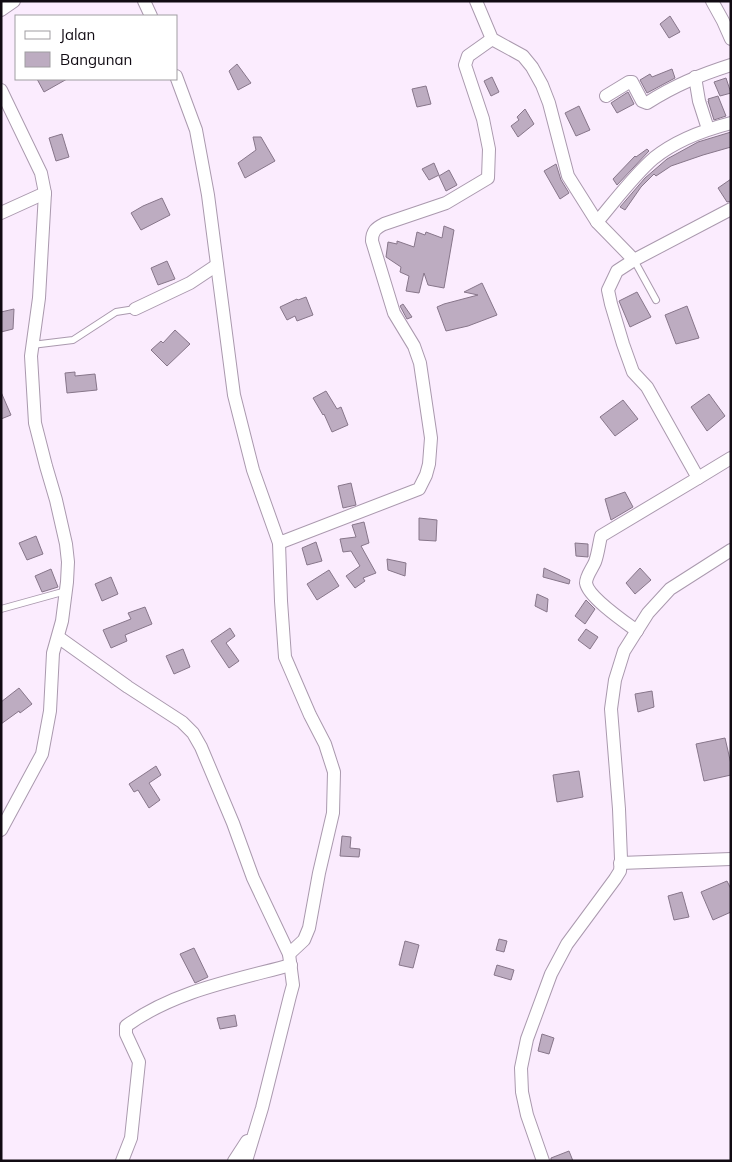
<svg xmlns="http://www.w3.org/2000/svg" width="732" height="1162" viewBox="0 0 732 1162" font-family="Mulish,sans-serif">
	<rect width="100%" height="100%" fill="#fbecfe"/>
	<g fill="#bdacc1" stroke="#87768a">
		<polygon points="670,16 680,32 669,38 660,24"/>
		<polygon points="237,64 251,83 238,90 229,71"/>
		<polygon points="672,69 675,78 647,93 640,80 650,74 652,77"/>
		<polygon points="492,77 499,92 491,96 484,81"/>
		<polygon points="726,78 731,93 720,96 714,82"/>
		<polygon points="37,79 67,79 44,92"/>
		<polygon points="426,86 431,104 417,107 412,89"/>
		<polygon points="628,92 634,104 617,113 611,103"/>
		<polygon points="718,96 726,116 714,120 708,101 709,101 708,99"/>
		<polygon points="579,106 590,130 576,136 565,113"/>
		<polygon points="525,109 534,124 518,137 511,126 519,120 517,117"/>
		<polygon points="731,132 731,147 703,155 671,166 656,176 654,174 641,187 625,210 620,207 645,178 667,159 698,142"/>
		<polygon points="62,134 69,157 56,161 49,138"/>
		<polygon points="253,137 261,137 275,161 245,178 238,163 256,150"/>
		<polygon points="647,149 649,151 617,185 613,179 635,156 636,157"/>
		<polygon points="434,163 439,175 429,180 422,169"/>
		<polygon points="556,164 561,180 569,193 560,199 544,171"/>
		<polygon points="449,170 457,185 446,191 439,176"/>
		<polygon points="731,179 731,201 727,202 718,188"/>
		<polygon points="162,198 170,215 141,230 131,213 143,206"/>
		<polygon points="444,226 454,230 444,288 428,285 424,273 419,293 406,291 409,276 400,272 401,267 386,257 388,242 397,244 397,241 414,247 417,232 425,235 426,232 442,238"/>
		<polygon points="167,261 175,279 158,285 151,268"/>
		<polygon points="482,283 497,315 468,326 446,331 437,307 444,304 478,295 464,292"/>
		<polygon points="637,292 651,317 630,327 619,301"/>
		<polygon points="306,297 313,315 297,321 295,316 287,320 280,307 297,299 298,300"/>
		<polygon points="403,304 412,317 407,319 400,306"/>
		<polygon points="687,306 699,338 676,344 665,315"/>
		<polygon points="14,309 13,329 1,332 1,312"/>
		<polygon points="175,330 190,344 167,366 151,350 161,341 163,343"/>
		<polygon points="75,372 75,376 95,374 97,390 67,393 65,373"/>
		<polygon points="326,391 337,409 341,407 348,425 332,432 324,414 323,415 313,398"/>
		<polygon points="1,392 11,415 1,419"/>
		<polygon points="709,394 725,416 707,431 691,407"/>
		<polygon points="623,400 638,419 615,436 600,417"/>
		<polygon points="351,483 356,505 343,508 338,486"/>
		<polygon points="625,492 633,507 611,520 605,499"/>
		<polygon points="419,518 437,520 436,541 419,540"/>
		<polygon points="364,522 369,543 361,546 376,573 363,578 365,581 355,588 346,576 360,566 351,551 343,552 340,539 356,537 352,525"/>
		<polygon points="36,536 43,554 27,560 19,543"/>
		<polygon points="316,542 322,561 307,565 302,548"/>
		<polygon points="575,543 588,544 588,557 576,556"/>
		<polygon points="387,559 406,563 405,576 388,570"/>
		<polygon points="544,568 570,580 569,584 543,577"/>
		<polygon points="640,568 651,580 635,594 626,583"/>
		<polygon points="51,569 58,587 42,592 35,576"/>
		<polygon points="329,570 339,586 317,600 307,584"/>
		<polygon points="111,577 118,594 102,601 95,584"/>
		<polygon points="537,594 548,599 547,612 535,606"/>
		<polygon points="586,600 595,609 585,624 575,616"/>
		<polygon points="145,607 152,624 125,635 127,641 111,648 103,630 131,619 128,613"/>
		<polygon points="230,628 235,636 226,643 239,661 229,668 211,641"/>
		<polygon points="586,629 598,637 590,649 578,640"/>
		<polygon points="183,649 190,667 174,674 166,656"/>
		<polygon points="19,688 32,704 20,713 19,711 1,724 1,702"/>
		<polygon points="652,691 654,707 638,712 635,694"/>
		<polygon points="725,738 731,764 731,775 704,781 696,744"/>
		<polygon points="156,766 161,775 149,783 160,800 149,808 138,790 134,792 129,784"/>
		<polygon points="579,771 583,797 557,802 553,775"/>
		<polygon points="342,836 351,837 350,848 360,849 359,857 340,856"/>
		<polygon points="727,881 731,889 731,912 713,920 701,892"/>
		<polygon points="682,892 689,917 674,920 668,896"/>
		<polygon points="499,939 507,941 504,952 496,950"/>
		<polygon points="405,941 419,945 413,968 399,965"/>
		<polygon points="194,948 208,977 195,983 180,954"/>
		<polygon points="497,965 514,970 511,980 494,975"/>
		<polygon points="235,1015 237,1026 220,1029 217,1018"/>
		<polygon points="542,1034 554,1038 549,1054 538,1051"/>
		<polygon points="569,1151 573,1161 551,1161 551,1158"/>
	</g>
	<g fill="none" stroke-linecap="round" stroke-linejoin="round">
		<defs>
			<g id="lane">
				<polyline points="634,260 656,300"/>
				<polyline points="32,345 73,340 116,312 135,309"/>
				<polyline points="1,609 66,591"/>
			</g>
			<g id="street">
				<polyline points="144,1 151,16"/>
				<polyline points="476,1 492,39 523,56 532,67 542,85 549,103 568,176 597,222 634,260 731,209"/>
				<polyline points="712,1 723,21 731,39"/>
				<polyline points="1,10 14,1"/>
				<path d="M176 76 196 130 208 195 234 395 253 470 279 543 419 489 426 475 429 464 431 438 420 363 414 346 394 313 372 241C372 231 376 228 384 224L446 203 488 178 489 149 483 119 465 65 468 56 492 39"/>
				<polyline points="695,77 699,101 708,129"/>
				<polyline points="1,90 41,173 45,193 1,213"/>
				<path d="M606 96 629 82H632L642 101 647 103C675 85 700 75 731 65"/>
				<path d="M597 222C614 202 634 175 654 158 675 141 704 130 731 123"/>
				<path d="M634 260 617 271 608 290 611 304 623 344 633 372 647 387 698 478 601 536C599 544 598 554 595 562 592 569 586 576 586 583 588 597 626 623 637 631"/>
				<polyline points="135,309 190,283 217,265"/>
				<polyline points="698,478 731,458"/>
				<polyline points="279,543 281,601 285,657 310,715 325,744 334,772 333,813 319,873 309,928 304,940 289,954"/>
				<polyline points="58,637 128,687 182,722 193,733 201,747 233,823 253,878 289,954 293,985 290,996 262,1108 246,1161"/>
				<polyline points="1,830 42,754 50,711 53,653 62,621 67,582 68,562 66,544 56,500 46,466 35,423 31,356 39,298 45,193"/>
				<polyline points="620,863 731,859"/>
				<path d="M122 1161 131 1138 139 1062 126 1034V1026C174 991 235 980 291 965"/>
				<polyline points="234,1161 247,1141"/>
				<polyline points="543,1161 527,1115 522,1092 521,1068 527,1039 551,974 567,944 615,879 620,871 621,859 619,809 611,709 615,680 624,651 648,613 670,589 731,550"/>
			</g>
		</defs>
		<use href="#lane" stroke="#aa99ae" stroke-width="8"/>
		<use href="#street" stroke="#aa99ae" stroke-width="14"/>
		<use href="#lane" stroke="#fff" stroke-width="6"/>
		<use href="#street" stroke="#fff" stroke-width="12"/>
	</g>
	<rect width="732" height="1162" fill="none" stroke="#110b13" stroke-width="5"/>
	<rect x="15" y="15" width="162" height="65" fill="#ffffff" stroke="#a09da1"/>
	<rect x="25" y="31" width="25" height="8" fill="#ffffff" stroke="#a09da1"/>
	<text x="60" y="40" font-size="15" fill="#110b13">Jalan</text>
	<rect x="25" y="52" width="25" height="15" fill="#bdacc1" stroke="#a09da1"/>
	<text x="60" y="65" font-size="15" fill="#110b13">Bangunan</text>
</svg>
